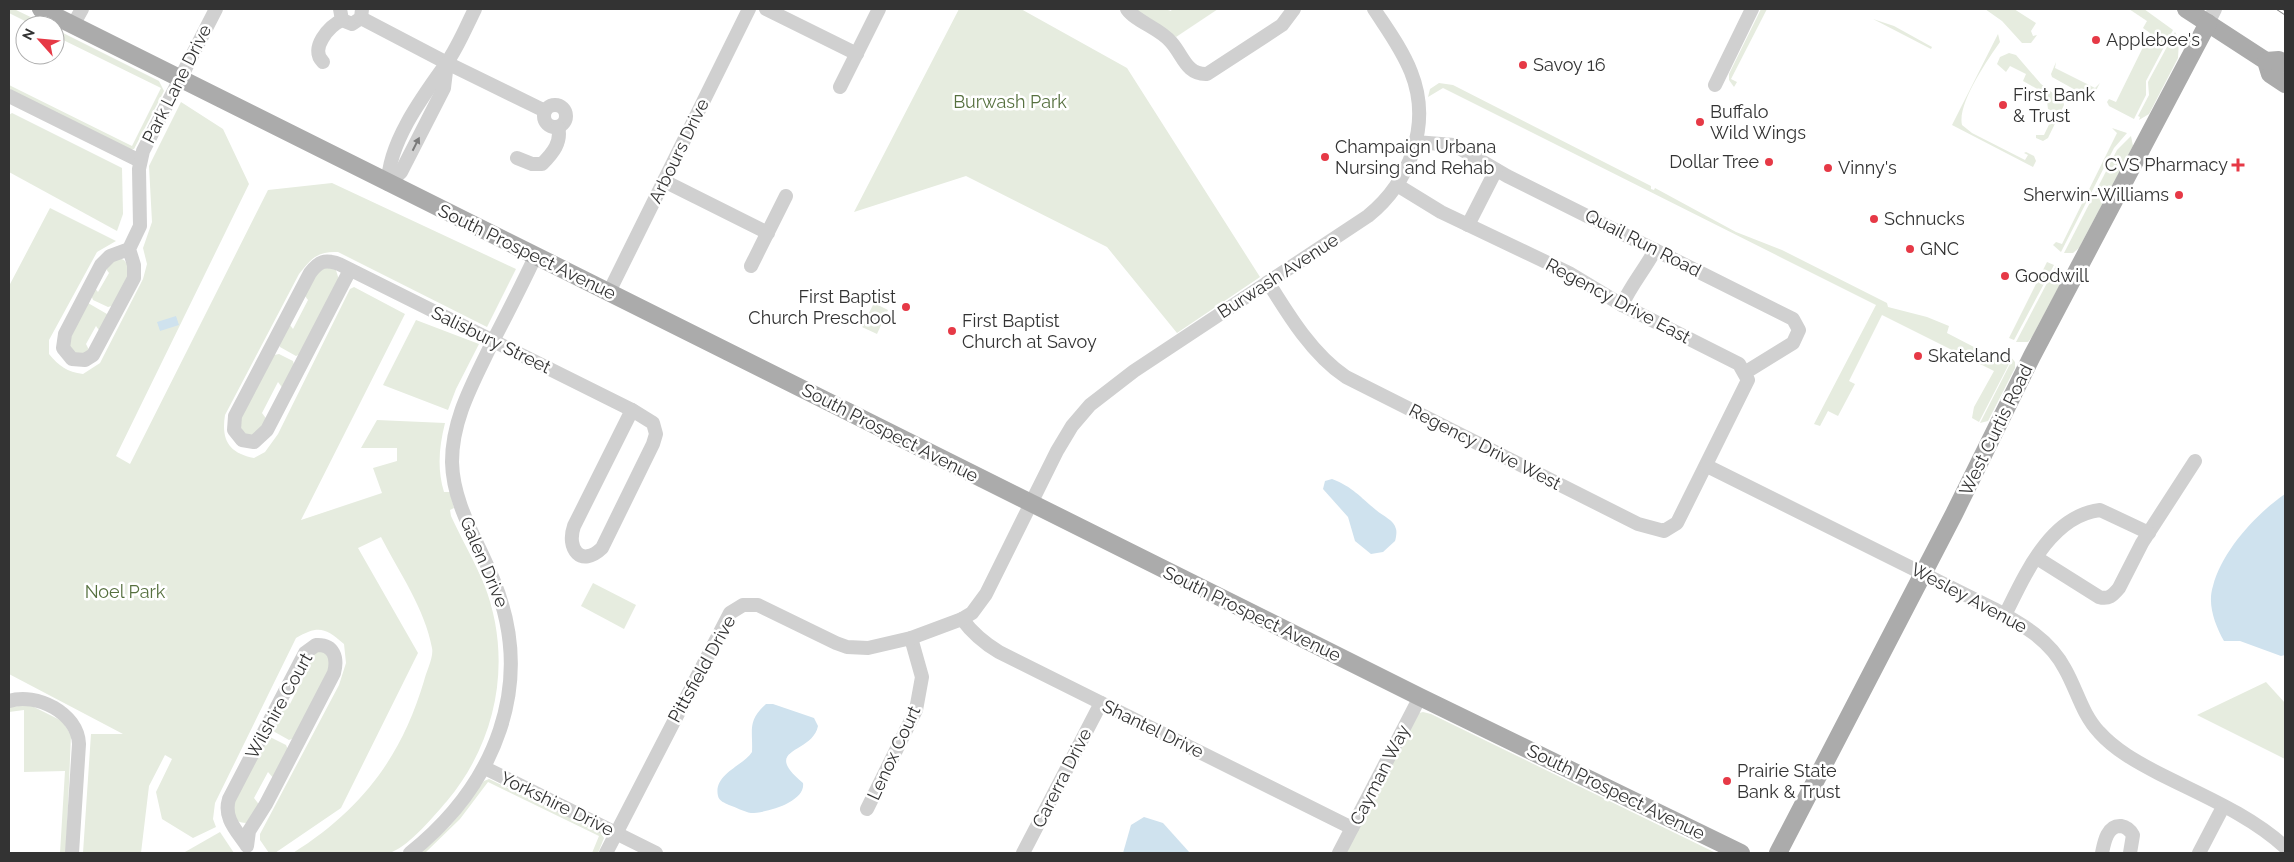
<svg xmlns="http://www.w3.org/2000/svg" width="2294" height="862" viewBox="0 0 2294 862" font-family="Raleway,sans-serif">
	<rect width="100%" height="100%" fill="#fff"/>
	<g fill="#e6ecdf">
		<polygon points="9,9 14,9 47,25 33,25 9,13"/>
		<polygon points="959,9 1021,9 1127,68 1260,277 1177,333 1107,247 966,176 854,212"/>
		<polygon points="1131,9 1165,9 1171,11 1172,9 1218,9 1176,37"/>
		<polygon points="1761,9 1767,9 1731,79 1737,82 1734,87 1729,80 1729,74"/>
		<polygon points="1985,9 2014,9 2036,23 2031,31 2033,36 2037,35 2031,43 2022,43 2002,21"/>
		<polygon points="2129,9 2144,9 2173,30 2146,81 2146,95 2134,119 2109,106 2107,102 2109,99 2116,102 2150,33 2143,28 2147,21"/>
		<polygon points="1873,19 1894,26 1932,47 1931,49"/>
		<polygon points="55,29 159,81 164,91 134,149 127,151 9,89 9,85 132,146 161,88 55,36"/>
		<polygon points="2175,32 2179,40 2178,58 2149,114 2139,120 2140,117 2138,116 2149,95 2148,82"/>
		<path d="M1998 34 2000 42C1988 59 1957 104 1962 125L1972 133 2025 160 2028 155 2024 153 2026 152 2034 156 2036 161 2033 167 1952 125Z"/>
		<polygon points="2009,53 2016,55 2041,84 2063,101 2064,105 2048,138 2043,141 2036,138 2036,135 2044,135 2055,112 2048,109 2046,94 2023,81 2026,74 2010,66 2006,72 1997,64 2000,57"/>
		<polygon points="2056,62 2055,68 2095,88 2100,83 2093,96 2088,97 2052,77 2051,74"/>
		<polygon points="1439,83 1453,85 1651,186 1651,189 1654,190 1655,188 1736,232 1782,250 1887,303 1888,307 1927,317 1949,326 1947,333 1997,359 2002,351 2006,353 2005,357 2010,362 1979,422 1972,418 1974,407 1994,371 1882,315 1849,381 1855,384 1838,416 1828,411 1820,426 1814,424 1876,305 1443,88 1428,97 1430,89"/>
		<path d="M181 102 223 129 249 184 116 456 130 464 268 190 332 183 516 269 487 327 338 252C317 251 311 259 299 274L225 415C221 440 229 453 254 458L265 452 278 434 350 289 354 287 405 314 301 520 382 493 373 468 397 461V448H361L377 420 445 423C439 447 437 469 444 492H450L454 508 450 510 451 516C461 538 475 562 484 584 513 658 498 740 447 801 433 817 411 844 392 852 382 857 310 853 293 853 361 810 401 758 424 681 426 672 434 657 432 648 425 609 399 572 381 537L358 548 418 653 341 808 275 853H269L260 840V834L339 685 346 663 344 644C325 628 319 625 296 638L215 803 213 819 216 827 193 838 162 819 156 792 172 759 165 755 149 786 141 853H83L91 734H123L9 674V286L50 208 116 241 97 252 49 340V354C59 366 67 372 83 374L100 363 143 279 147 264 143 248 152 222 149 166Z"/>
		<polygon points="12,113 122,168 123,214 117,231 9,172 9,115"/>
		<polygon points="2112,128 2127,133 2114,148 2061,252 2053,245 2056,242 2062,244 2117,133"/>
		<polygon points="2131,136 2133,146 2079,248 2073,253 2064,253 2117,150"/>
		<polygon points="117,257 124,260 131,270 115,305 108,307 93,300 90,292 93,286 98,292 109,273 104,266"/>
		<polygon points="2047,262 2054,265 2014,340 2009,338"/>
		<polygon points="320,266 336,270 339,280 303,353 296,356 280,347 277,340 287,321 293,329 308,300 302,292"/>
		<polygon points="2056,266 2062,275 2062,281 2032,337 2028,342 2016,342"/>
		<polygon points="88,303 107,314 108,320 101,333 96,326 86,344 90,352 75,357 65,340"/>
		<polygon points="874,303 888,310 877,334 862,327"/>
		<polygon points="416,320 479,344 456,389 448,410 383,385"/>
		<polygon points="279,354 293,361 295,368 284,390 278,382 262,413 268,421 259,434 243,436 238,414 269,356"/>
		<polygon points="2009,355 2015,362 2015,368 1988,421 1980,423 2011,362"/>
		<polygon points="593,583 636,605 624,629 581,606"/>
		<polygon points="314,650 326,651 332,666 297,737 289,740 273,731 270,723 284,696 290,704 305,674 300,666"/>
		<polygon points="2266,682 2285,703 2285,759 2197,715"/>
		<polygon points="30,705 62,721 71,735 66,853 60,853 65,771 24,772 24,710 9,712 9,707"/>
		<polygon points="1423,712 1431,714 1716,853 1345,853 1419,713"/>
		<path d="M270 737 286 745 289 752 275 780 268 772 254 798 261 807 247 823C237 823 234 819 229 811L261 740Z"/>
		<polygon points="489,779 600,832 604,838 598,853 592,853 599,836 488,782 460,819 425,853 419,853 450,826 484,781"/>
		<polygon points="220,832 234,853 185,853 185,852"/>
	</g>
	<g fill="#cfe2ee">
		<polygon points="176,316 179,325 160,331 157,322"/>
		<path d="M1332 479C1353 487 1360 497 1376 510 1383 516 1394 520 1396 529 1397 532 1396 538 1395 541L1383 552 1371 554 1355 541 1348 517 1323 489 1325 481Z"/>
		<path d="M2285 494V655L2281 656 2240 641H2224C2215 625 2207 604 2213 586 2222 551 2256 514 2285 494Z"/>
		<path d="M766 704H773L814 718 818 726C812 755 760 747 803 783 806 802 766 813 751 813 744 812 736 807 729 805 725 803 719 801 718 796 713 774 743 766 752 752 753 730 747 721 766 704Z"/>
		<polygon points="1144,817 1163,823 1190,853 1123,853 1131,825"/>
	</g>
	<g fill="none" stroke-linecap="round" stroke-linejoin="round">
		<g stroke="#d0d0d0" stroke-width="14">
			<polyline points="340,9 342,20 352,24 361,18 362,9"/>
			<polyline points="766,9 857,54"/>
			<path d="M1127 9C1135 21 1161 29 1171 42 1183 55 1186 75 1207 74L1282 25 1294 9"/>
			<polyline points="361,18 447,63 545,111"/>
			<polyline points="2208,23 2215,9"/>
			<polyline points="73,25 82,9"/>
			<path d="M323 62C309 49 329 26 342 20"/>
			<polyline points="1715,85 1752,9"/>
			<polyline points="840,87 879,9"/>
			<polyline points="9,96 140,161"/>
			<circle cx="555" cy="116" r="11"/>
			<polyline points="1415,142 1454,145 1507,176 1793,319 1799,330 1793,343 1746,372"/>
			<path d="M517 158 532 164H542C553 153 562 142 558 127"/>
			<polyline points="664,181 768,233"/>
			<path d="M388 184C388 143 423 96 446 64 458 47 466 27 475 9"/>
			<polyline points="388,184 401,172 444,88 447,63"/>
			<polyline points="1468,225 1496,170"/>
			<polyline points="129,249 110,256 101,265 65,334 63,348 72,359 85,360 93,355 134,278 134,265 129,249 140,226 139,169 143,151 216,9"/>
			<polyline points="751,266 786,196"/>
			<path d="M350 270 267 430 254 442 242 440 234 430 235 416 310 273C319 261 325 259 339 264L632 410"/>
			<path d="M1268 282C1289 316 1313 355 1346 377L1638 524 1664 531 1677 523 1748 380 1739 364 1622 305 1569 273 1441 212 1397 185"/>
			<polyline points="609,292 749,9"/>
			<path d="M1622 305C1631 285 1645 269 1655 250"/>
			<path d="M632 410 653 423 656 434 653 444 602 548C581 568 566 549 574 526Z"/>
			<path d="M1707 466 1994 609C2022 624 2050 640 2065 669 2077 690 2082 714 2099 732 2115 750 2137 762 2158 773 2201 795 2249 814 2285 847"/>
			<path d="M2037 558 2099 597C2109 600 2113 595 2119 588L2142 543 2195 461"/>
			<path d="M2005 615C2025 575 2050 516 2100 510L2149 533"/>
			<path d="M962 619C973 634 984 643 999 652L1352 828"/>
			<path d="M316 645C334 644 338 658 334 673L266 804 249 831 247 846C237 831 223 818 229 799L305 653Z"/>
			<path d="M9 701C36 692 78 713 79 744L72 853"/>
			<polyline points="485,768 656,853"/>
			<polyline points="867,809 916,710 922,677 911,638"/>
			<path d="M410 853C495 785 537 684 493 579 478 541 453 505 452 462 452 419 473 383 491 345 506 316 521 287 535 257"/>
			<path d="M606 853 730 613 743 605H758L836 643 847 647 868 648 911 638 962 619 972 613 986 594 1057 451 1072 426 1090 405 1134 371 1368 216C1410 182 1432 124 1411 72 1402 49 1387 29 1374 9"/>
			<polyline points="1023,853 1101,703"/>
			<polyline points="1339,853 1420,697"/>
			<path d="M2102 853C2104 843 2107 825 2121 826 2127 827 2130 830 2133 835L2130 853"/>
			<polyline points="2199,853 2223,807"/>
		</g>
		<g stroke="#ababab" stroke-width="18">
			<polyline points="41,9 1420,697 1741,853"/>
			<polyline points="2186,9 2266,61 2270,74 2285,84"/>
			<polyline points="2266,61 2279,60 2285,64"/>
			<polyline points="1778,853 1954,514 2032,356 2208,23"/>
		</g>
		<defs>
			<polyline id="rail" points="2279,9 2285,13"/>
		</defs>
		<use href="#rail" stroke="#888" stroke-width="4.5"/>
		<use href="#rail" stroke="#fff" stroke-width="2.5" stroke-dasharray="8" stroke-linecap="butt"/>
	</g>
	<defs><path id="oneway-solid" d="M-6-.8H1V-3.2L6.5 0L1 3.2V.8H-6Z" transform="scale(1.25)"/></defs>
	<use fill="#7a7a7a" href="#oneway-solid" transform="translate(416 144) rotate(-63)"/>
	<g fill="#e63946" stroke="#fff" stroke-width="2">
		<circle cx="2096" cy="40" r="5"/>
		<circle cx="1523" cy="65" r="5"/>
		<circle cx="2003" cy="105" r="5"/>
		<circle cx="1700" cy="122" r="5"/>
		<circle cx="1325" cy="157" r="5"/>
		<circle cx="1769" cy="162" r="5"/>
		<path d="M2235.5 157.5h5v5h5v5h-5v5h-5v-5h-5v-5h5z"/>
		<circle cx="1828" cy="168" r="5"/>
		<circle cx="2179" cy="195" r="5"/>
		<circle cx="1874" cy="219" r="5"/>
		<circle cx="1910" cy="249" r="5"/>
		<circle cx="2005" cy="276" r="5"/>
		<circle cx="906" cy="307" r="5"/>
		<circle cx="952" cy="331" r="5"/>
		<circle cx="1918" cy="356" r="5"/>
		<circle cx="1727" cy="781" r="5"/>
	</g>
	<g text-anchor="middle" stroke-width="5" stroke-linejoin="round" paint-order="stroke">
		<g font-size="18" fill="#333" stroke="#fff" text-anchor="start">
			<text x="2106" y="46">Applebee's</text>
			<text x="1533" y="71">Savoy 16</text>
			<text x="2013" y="101">First Bank<tspan x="2013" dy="21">&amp; Trust</tspan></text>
			<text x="1710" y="118">Buffalo<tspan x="1710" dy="21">Wild Wings</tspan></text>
			<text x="1335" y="153">Champaign Urbana<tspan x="1335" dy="21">Nursing and Rehab</tspan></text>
			<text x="1759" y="168" text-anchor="end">Dollar Tree</text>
			<text x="2228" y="171" text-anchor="end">CVS Pharmacy</text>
			<text x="1838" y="174">Vinny's</text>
			<text x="2169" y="201" text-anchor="end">Sherwin-Williams</text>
			<text x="1884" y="225">Schnucks</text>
			<text x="1920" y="255">GNC</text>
			<text x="2015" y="282">Goodwill</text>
			<text x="896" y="303" text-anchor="end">First Baptist<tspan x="896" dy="21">Church Preschool</tspan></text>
			<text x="962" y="327">First Baptist<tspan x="962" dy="21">Church at Savoy</tspan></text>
			<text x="1928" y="362">Skateland</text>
			<text x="1737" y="777">Prairie State<tspan x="1737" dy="21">Bank &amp; Trust</tspan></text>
		</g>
		<g font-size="18" fill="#333" stroke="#fff">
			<text transform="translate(177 84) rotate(-63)" y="6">Park Lane Drive</text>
			<text transform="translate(679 151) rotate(-64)" y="6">Arbours Drive</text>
			<text transform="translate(1643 243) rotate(27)" y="6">Quail Run Road</text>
			<text transform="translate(527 252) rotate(26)" y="6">South Prospect Avenue</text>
			<text transform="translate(1278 276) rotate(-33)" y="6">Burwash Avenue</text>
			<text transform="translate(1618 301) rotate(28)" y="6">Regency Drive East</text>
			<text transform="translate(491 340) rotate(26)" y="6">Salisbury Street</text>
			<text transform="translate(1996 430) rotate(-64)" y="6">West Curtis Road</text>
			<text transform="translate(890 433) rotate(27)" y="6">South Prospect Avenue</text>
			<text transform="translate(1485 447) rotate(27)" y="6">Regency Drive West</text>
			<text transform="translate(484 562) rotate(67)" y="6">Galen Drive</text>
			<text transform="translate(1969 598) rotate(28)" y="6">Wesley Avenue</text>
			<text transform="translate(1252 614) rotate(26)" y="6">South Prospect Avenue</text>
			<text transform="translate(702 669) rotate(-61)" y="6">Pittsfield Drive</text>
			<text transform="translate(279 706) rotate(-61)" y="6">Wilshire Court</text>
			<text transform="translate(1153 729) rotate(26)" y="6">Shantel Drive</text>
			<text transform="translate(894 753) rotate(-65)" y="6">Lenox Court</text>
			<text transform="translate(1380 775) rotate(-63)" y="6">Cayman Way</text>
			<text transform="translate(1062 778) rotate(-63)" y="6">Carerra Drive</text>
			<text transform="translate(1616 792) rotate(26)" y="6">South Prospect Avenue</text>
			<text transform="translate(557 804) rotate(26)" y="6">Yorkshire Drive</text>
		</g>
		<g font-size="18" fill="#56703f" stroke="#fff">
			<text x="1010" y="108">Burwash Park</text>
			<text x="125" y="598">Noel Park</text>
		</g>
	</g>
	<rect width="2294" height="862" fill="none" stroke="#333333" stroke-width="20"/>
	<g transform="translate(40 40) rotate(297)"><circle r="24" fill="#ffffff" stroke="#adadad"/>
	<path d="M0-4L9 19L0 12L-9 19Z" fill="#e63946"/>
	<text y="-8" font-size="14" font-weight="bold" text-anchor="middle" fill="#333333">N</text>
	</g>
</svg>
